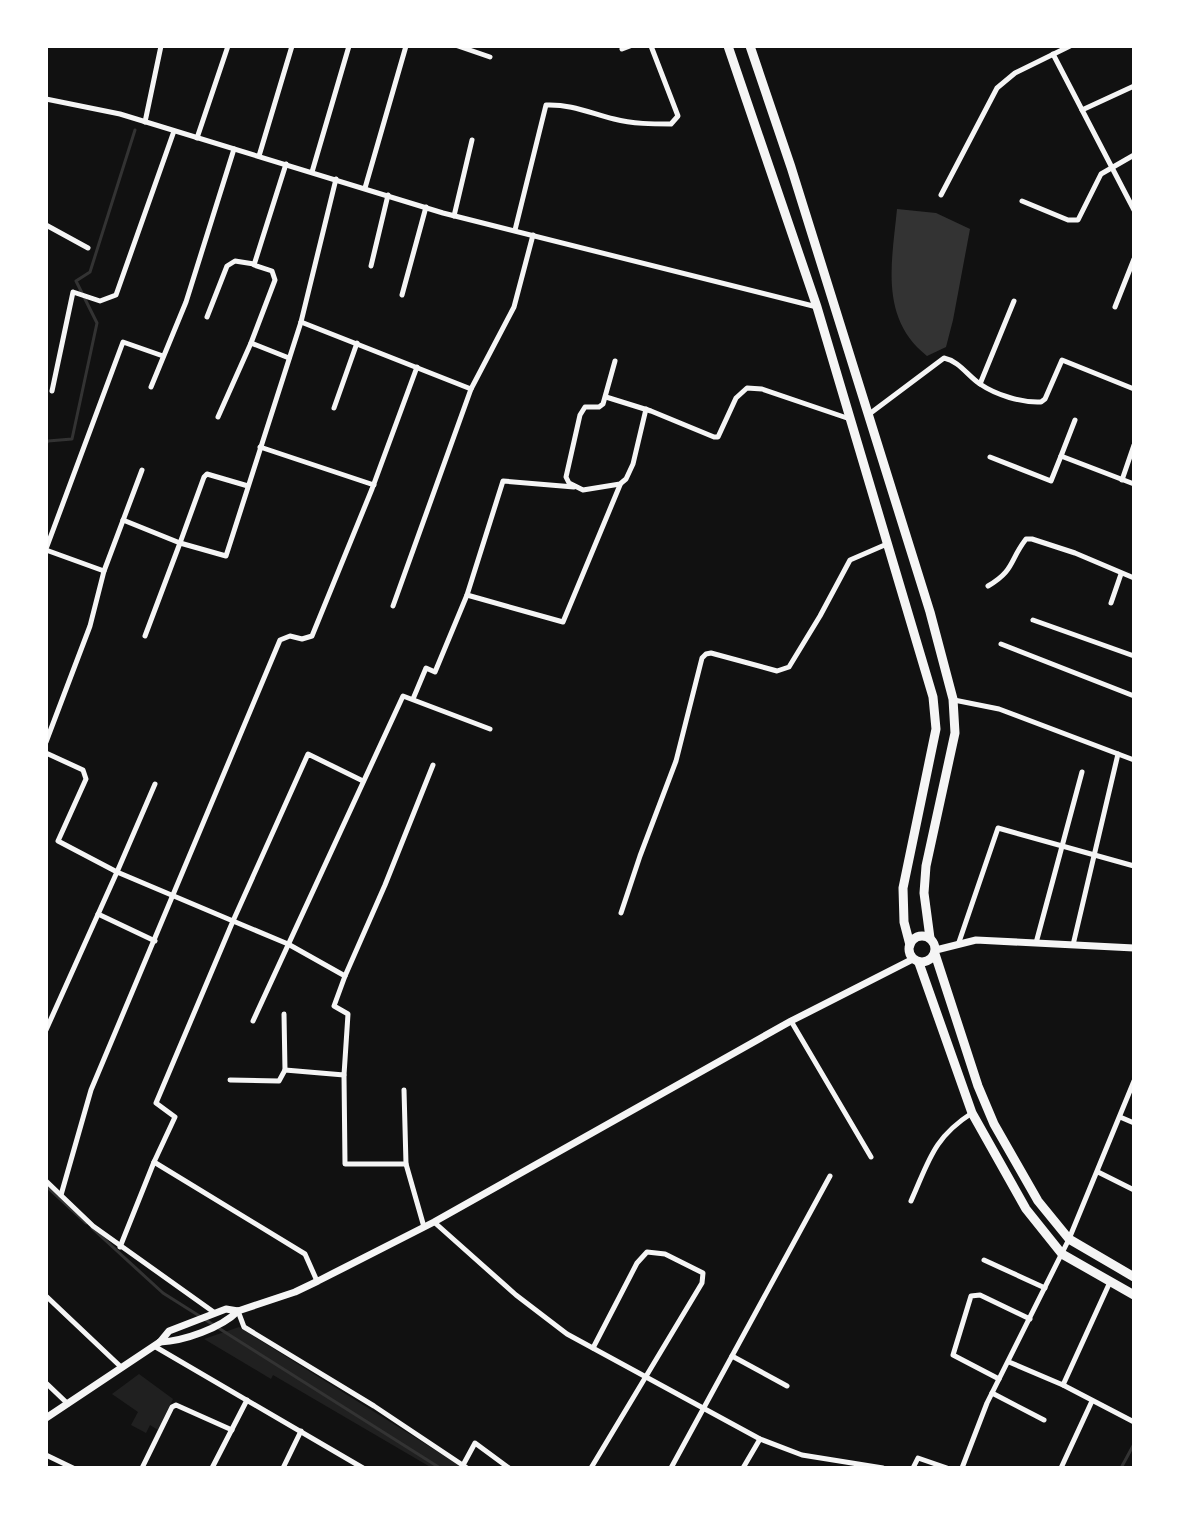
<svg xmlns="http://www.w3.org/2000/svg" width="1180" height="1514" viewBox="0 0 1180 1514" font-family="'Noto Sans',sans-serif">
	<rect width="100%" height="100%" fill="#111"/>
	<g fill="#202020">
		<polygon points="239,1327 459,1465 457,1468 432,1468 273,1375 271,1379 204,1339"/>
		<polygon points="139,1374 173,1399 158,1430 150,1425 146,1433 131,1425 138,1412 112,1394"/>
	</g>
	<path fill="#333" d="M897 209 936 213 970 229 953 320 946 347 927 356C879 318 892 262 897 209Z"/>
	<g fill="none" stroke-linecap="round" stroke-linejoin="round">
		<g stroke="#333" stroke-width="3">
			<polyline points="46,444 48,441 72,439 97,323 76,281 90,272 135,130"/>
			<polyline points="46,1186 86,1223"/>
			<polyline points="92,1228 163,1293 440,1468"/>
			<polyline points="1121,1468 1134,1444"/>
		</g>
		<g stroke="#f5f5f5" stroke-width="5">
			<polyline points="458,46 490,57"/>
			<polyline points="622,49 630,46"/>
			<polyline points="1053,54 1134,210"/>
			<polyline points="46,99 120,114 443,213 817,307"/>
			<polyline points="1082,110 1134,86"/>
			<polyline points="145,122 161,46"/>
			<polyline points="197,138 228,46"/>
			<polyline points="259,156 292,46"/>
			<polyline points="312,172 349,46"/>
			<polyline points="365,188 406,46"/>
			<polyline points="941,195 997,88 1015,73 1070,46"/>
			<polyline points="1022,201 1068,220 1078,220 1101,174 1134,155"/>
			<polyline points="454,216 472,140"/>
			<polyline points="46,225 88,248"/>
			<path d="M515 230 546 105C571 104 590 113 614 119 633 124 653 124 671 124L678 116 651 46"/>
			<polyline points="371,266 388,195"/>
			<polyline points="402,295 426,207"/>
			<polyline points="1115,307 1134,259"/>
			<polyline points="207,317 227,266 235,261 254,264"/>
			<polyline points="301,322 471,389"/>
			<polyline points="251,343 289,358"/>
			<polyline points="615,361 603,404 599,407 585,407 580,415 566,477 569,483 583,490 620,484 626,479 633,464 646,409"/>
			<polyline points="980,384 1014,301"/>
			<polyline points="151,387 186,302 234,149"/>
			<polyline points="52,391 73,292 100,301 116,295 174,131"/>
			<polyline points="606,397 651,411 714,437 718,437 736,398 747,388 762,389 850,419"/>
			<polyline points="334,408 357,343"/>
			<path d="M868 415 944 358C959 361 968 376 980 384 996 395 1022 403 1041 402L1045 399 1062 360 1134 389"/>
			<polyline points="218,417 251,343 275,280 272,271 254,265 286,164"/>
			<polyline points="260,447 374,485"/>
			<polyline points="1061,456 1075,420"/>
			<polyline points="990,457 1051,481 1061,456 1134,484"/>
			<polyline points="1122,480 1134,445"/>
			<polyline points="248,486 207,474 204,477 180,543 226,556 301,322 336,179"/>
			<polyline points="123,520 180,543 145,636"/>
			<polyline points="46,549 123,342 163,356"/>
			<polyline points="46,550 104,571 90,626 46,742"/>
			<polyline points="104,571 142,470"/>
			<path d="M988 586C1015 570 1009 561 1026 539H1032L1075 553 1134 578"/>
			<polyline points="467,595 563,622 620,485"/>
			<polyline points="1111,603 1121,574"/>
			<polyline points="393,606 471,389 514,307 533,235"/>
			<polyline points="1033,620 1134,656"/>
			<polyline points="1001,644 1134,696"/>
			<polyline points="413,699 426,668 435,672 467,595 503,481 574,487"/>
			<polyline points="954,700 999,709 1134,760"/>
			<polyline points="46,753 83,770 86,779 58,841 117,872 46,1030"/>
			<polyline points="363,781 308,754 233,921 288,944 345,976 385,885 433,765"/>
			<polyline points="621,913 640,856 676,761 702,658 706,654 711,653 777,671 789,667 820,616 850,560 887,544"/>
			<polyline points="98,914 155,941"/>
			<polyline points="959,942 998,828 1134,866"/>
			<polyline points="1036,943 1082,772"/>
			<polyline points="1073,945 1118,754"/>
			<polyline points="284,1014 285,1070"/>
			<polyline points="253,1021 403,696 490,729"/>
			<polyline points="791,1021 871,1157"/>
			<polyline points="344,1075 345,1164 406,1164"/>
			<polyline points="230,1080 279,1081 285,1070 344,1075 348,1014 334,1006 345,976"/>
			<polyline points="404,1090 406,1164 424,1227"/>
			<polyline points="1120,1117 1134,1123"/>
			<polyline points="154,1162 305,1254 317,1281"/>
			<polyline points="1098,1172 1134,1190"/>
			<polyline points="46,1181 93,1226 215,1313"/>
			<polyline points="61,1195 91,1090 280,640 290,636 302,639 312,636 372,489 417,367"/>
			<path d="M911 1201C929 1161 933 1138 972 1113"/>
			<polyline points="434,1222 516,1295 567,1334 760,1439 802,1455 883,1468"/>
			<polyline points="120,1247 154,1162 175,1117 156,1103 233,921 117,872 155,784"/>
			<polyline points="984,1260 1045,1288"/>
			<polyline points="46,1296 121,1367"/>
			<polyline points="238,1311 244,1327 374,1406 467,1468"/>
			<polyline points="154,1346 363,1468"/>
			<polyline points="732,1356 787,1386"/>
			<polyline points="1009,1362 1063,1385 1110,1282"/>
			<polyline points="999,1379 953,1355 971,1296 980,1295 1030,1319"/>
			<polyline points="46,1383 68,1404"/>
			<polyline points="1063,1385 1134,1422"/>
			<polyline points="992,1393 1044,1420"/>
			<polyline points="46,1455 73,1468"/>
			<polyline points="462,1467 475,1443 509,1468"/>
			<polyline points="142,1468 172,1407 176,1405 232,1430"/>
			<polyline points="212,1468 247,1400"/>
			<polyline points="283,1468 301,1431"/>
			<polyline points="591,1468 702,1283 703,1273 665,1254 647,1252 637,1263 593,1348"/>
			<polyline points="671,1468 830,1176"/>
			<polyline points="743,1468 760,1439"/>
			<polyline points="913,1468 918,1458 947,1468"/>
			<polyline points="962,1468 987,1403 1069,1239 1134,1081"/>
			<polyline points="1061,1468 1092,1401"/>
		</g>
		<g stroke="#f5f5f5" stroke-width="7">
			<polyline points="936,950 976,940 1134,948"/>
			<path d="M160 1342C184 1341 221 1328 238 1311"/>
			<polyline points="46,1418 160,1342 169,1331 226,1309 238,1311 295,1292 318,1281 434,1222 791,1021 913,959"/>
		</g>
		<g stroke="#f5f5f5" stroke-width="9">
			<polyline points="728,46 817,307 933,697 936,729 903,888 904,922 910,945"/>
			<polyline points="750,46 791,167 930,612 953,699 955,733 926,866 924,893 930,938"/>
			<circle cx="922" cy="949" r="13"/>
			<polyline points="935,954 978,1086 994,1124 1038,1201 1069,1239 1134,1277"/>
			<polyline points="919,963 972,1113 1026,1209 1062,1254 1134,1295"/>
		</g>
	</g>
	<rect width="1180" height="1514" fill="none" stroke="#ffffff" stroke-width="96"/>
</svg>
